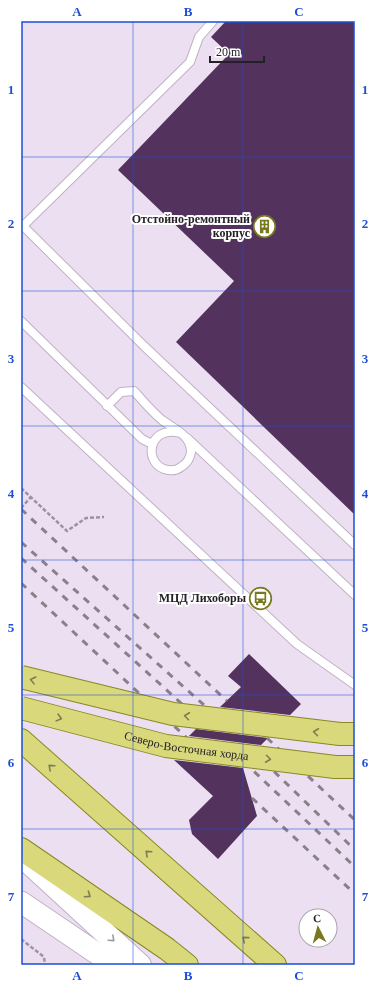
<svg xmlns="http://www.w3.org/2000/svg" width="376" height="986" viewBox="0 0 376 986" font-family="'Times New Roman',serif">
	<rect width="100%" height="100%" fill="#ecdff1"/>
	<g fill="#53325e">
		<polygon points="226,21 355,21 355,515 176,342 234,281 118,170 229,54 211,37"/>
		<polygon points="249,654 301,704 290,715 220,707 241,687 228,676"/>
		<polygon points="196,729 268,738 261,745 189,736"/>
		<polygon points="174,760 243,768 257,816 218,859 192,834 189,820 213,796"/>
	</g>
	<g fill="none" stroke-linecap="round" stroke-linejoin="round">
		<defs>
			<g id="service">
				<polyline points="21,224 144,346 355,545"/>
				<polyline points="23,226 190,62 199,37 213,21"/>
				<polyline points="21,321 142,439 152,444"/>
				<polyline points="21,387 297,644 355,685"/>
				<path d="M107 406 121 392 134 391C143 401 152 412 162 420 174 429 191 435 191 452 190 459 186 464 181 467 176 471 170 471 164 469 143 461 149 425 180 433"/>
				<polyline points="187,438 355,595"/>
			</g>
			<polyline id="tertiary" points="21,902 114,965"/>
			<polyline id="secondary" points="28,862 140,965"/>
			<g id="primary">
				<polyline points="21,740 275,965"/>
				<polyline points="21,849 167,949 187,965"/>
			</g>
		</defs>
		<use href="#service" stroke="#bfb2c4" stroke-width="10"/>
		<use href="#tertiary" stroke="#bfb2c4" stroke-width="23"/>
		<use href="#secondary" stroke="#bfb2c4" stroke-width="24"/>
		<use href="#primary" stroke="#8a8825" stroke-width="24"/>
		<g stroke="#9d93a0" stroke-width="2.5" stroke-dasharray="4 2" stroke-linecap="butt">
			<polyline points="21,488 67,531 86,518 104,517"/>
			<polyline points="21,508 31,497"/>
			<polyline points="21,939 44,957 45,965"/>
		</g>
		<use href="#service" stroke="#fff" stroke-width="8"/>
		<use href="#tertiary" stroke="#fff" stroke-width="21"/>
		<use href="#secondary" stroke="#fff" stroke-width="22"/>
		<use href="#primary" stroke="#d9d97c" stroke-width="22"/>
		<g stroke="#89808c" stroke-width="3" stroke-dasharray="7 7" stroke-linecap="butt">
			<polyline points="21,509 227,701"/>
			<polyline points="21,542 213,713"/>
			<polyline points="21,558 203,723"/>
			<polyline points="21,583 187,738"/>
			<polyline points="267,738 355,820"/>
			<polyline points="254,752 355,850"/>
			<polyline points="244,762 355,867"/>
			<polyline points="252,798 355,894"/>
		</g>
		<defs>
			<g id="primary-bridge">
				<polyline points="21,677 173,714 340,734 355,734"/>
				<path id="s1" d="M21 708 166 746 335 767H355"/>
			</g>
		</defs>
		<use href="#primary-bridge" stroke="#8a8825" stroke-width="24" stroke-linecap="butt"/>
		<use href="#primary-bridge" stroke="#d9d97c" stroke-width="22"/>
	</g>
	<defs><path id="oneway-chevron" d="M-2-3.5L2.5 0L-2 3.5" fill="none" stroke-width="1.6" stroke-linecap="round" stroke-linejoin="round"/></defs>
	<g stroke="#7f7c51">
		<use href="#oneway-chevron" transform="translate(33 680) rotate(-166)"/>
		<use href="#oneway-chevron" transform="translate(187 716) rotate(-173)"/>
		<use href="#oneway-chevron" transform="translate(59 718) rotate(15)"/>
		<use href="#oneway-chevron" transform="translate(316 732) rotate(-173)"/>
		<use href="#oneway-chevron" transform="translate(268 759) rotate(7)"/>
		<use href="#oneway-chevron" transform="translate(51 767) rotate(-138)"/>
		<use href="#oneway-chevron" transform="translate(148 853) rotate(-138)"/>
		<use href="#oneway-chevron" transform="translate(88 895) rotate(34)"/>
		<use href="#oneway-chevron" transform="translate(245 939) rotate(-139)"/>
	</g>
	<use stroke="#9d9b9d" href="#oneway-chevron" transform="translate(112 939) rotate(42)"/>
	<path fill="none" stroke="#1d4ed8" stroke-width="1" stroke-opacity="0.55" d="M133 21V965M243 21V965M21 157H355M21 291H355M21 426H355M21 560H355M21 695H355M21 829H355"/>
	<defs>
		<symbol id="building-ring" viewBox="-11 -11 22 22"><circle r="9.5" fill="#fff" stroke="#78781f" stroke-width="1.5"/><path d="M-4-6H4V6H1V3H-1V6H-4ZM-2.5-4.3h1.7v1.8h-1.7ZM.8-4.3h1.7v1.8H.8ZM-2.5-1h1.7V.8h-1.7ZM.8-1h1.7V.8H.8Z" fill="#78781f"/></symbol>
		<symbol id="bus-ring" viewBox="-11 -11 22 22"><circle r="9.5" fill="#fff" stroke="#78781f" stroke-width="1.5"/><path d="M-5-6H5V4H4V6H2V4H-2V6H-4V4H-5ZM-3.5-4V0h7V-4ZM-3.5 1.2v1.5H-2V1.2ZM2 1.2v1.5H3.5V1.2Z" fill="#78781f"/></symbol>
	</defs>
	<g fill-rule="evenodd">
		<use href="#building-ring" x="252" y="214" width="25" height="25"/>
		<use href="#bus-ring" x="248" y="586" width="25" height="25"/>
	</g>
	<g text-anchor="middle" stroke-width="4" stroke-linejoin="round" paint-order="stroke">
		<g font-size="12" font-weight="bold" fill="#252026" stroke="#fff" text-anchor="end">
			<text x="250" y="223">Отстойно-ремонтный<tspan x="250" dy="14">корпус</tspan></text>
			<text x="246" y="602">МЦД Лихоборы</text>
		</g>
		<g font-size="12" fill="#252026" stroke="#fff">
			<text dy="4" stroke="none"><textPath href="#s1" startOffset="170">Северо-Восточная хорда</textPath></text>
		</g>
	</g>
	<rect width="376" height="986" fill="none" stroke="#ffffff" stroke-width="44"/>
	<g transform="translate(318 928) rotate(354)"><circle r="19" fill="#ffffff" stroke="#a8a6a8"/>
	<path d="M0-3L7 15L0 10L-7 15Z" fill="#78781f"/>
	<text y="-6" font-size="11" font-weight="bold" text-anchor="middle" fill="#252026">С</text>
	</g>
	<path d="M210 56v6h54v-6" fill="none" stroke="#252026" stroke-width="2"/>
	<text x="216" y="56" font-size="12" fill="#252026" stroke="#ffffff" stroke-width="3" paint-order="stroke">20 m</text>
	<rect x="22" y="22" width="332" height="942" fill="none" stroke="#1d4ed8" stroke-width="1.5"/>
	<g font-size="13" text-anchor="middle" font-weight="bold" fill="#1d4ed8">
		<text x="77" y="16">A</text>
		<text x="188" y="16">B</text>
		<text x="299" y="16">C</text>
		<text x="11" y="94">1</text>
		<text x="365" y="94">1</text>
		<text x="11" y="228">2</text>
		<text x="365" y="228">2</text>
		<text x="11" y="363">3</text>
		<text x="365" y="363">3</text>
		<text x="11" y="498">4</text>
		<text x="365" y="498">4</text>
		<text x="11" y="632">5</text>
		<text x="365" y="632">5</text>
		<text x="11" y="767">6</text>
		<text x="365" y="767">6</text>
		<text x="11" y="901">7</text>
		<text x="365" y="901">7</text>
		<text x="77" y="980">A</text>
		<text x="188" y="980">B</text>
		<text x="299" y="980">C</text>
	</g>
</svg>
